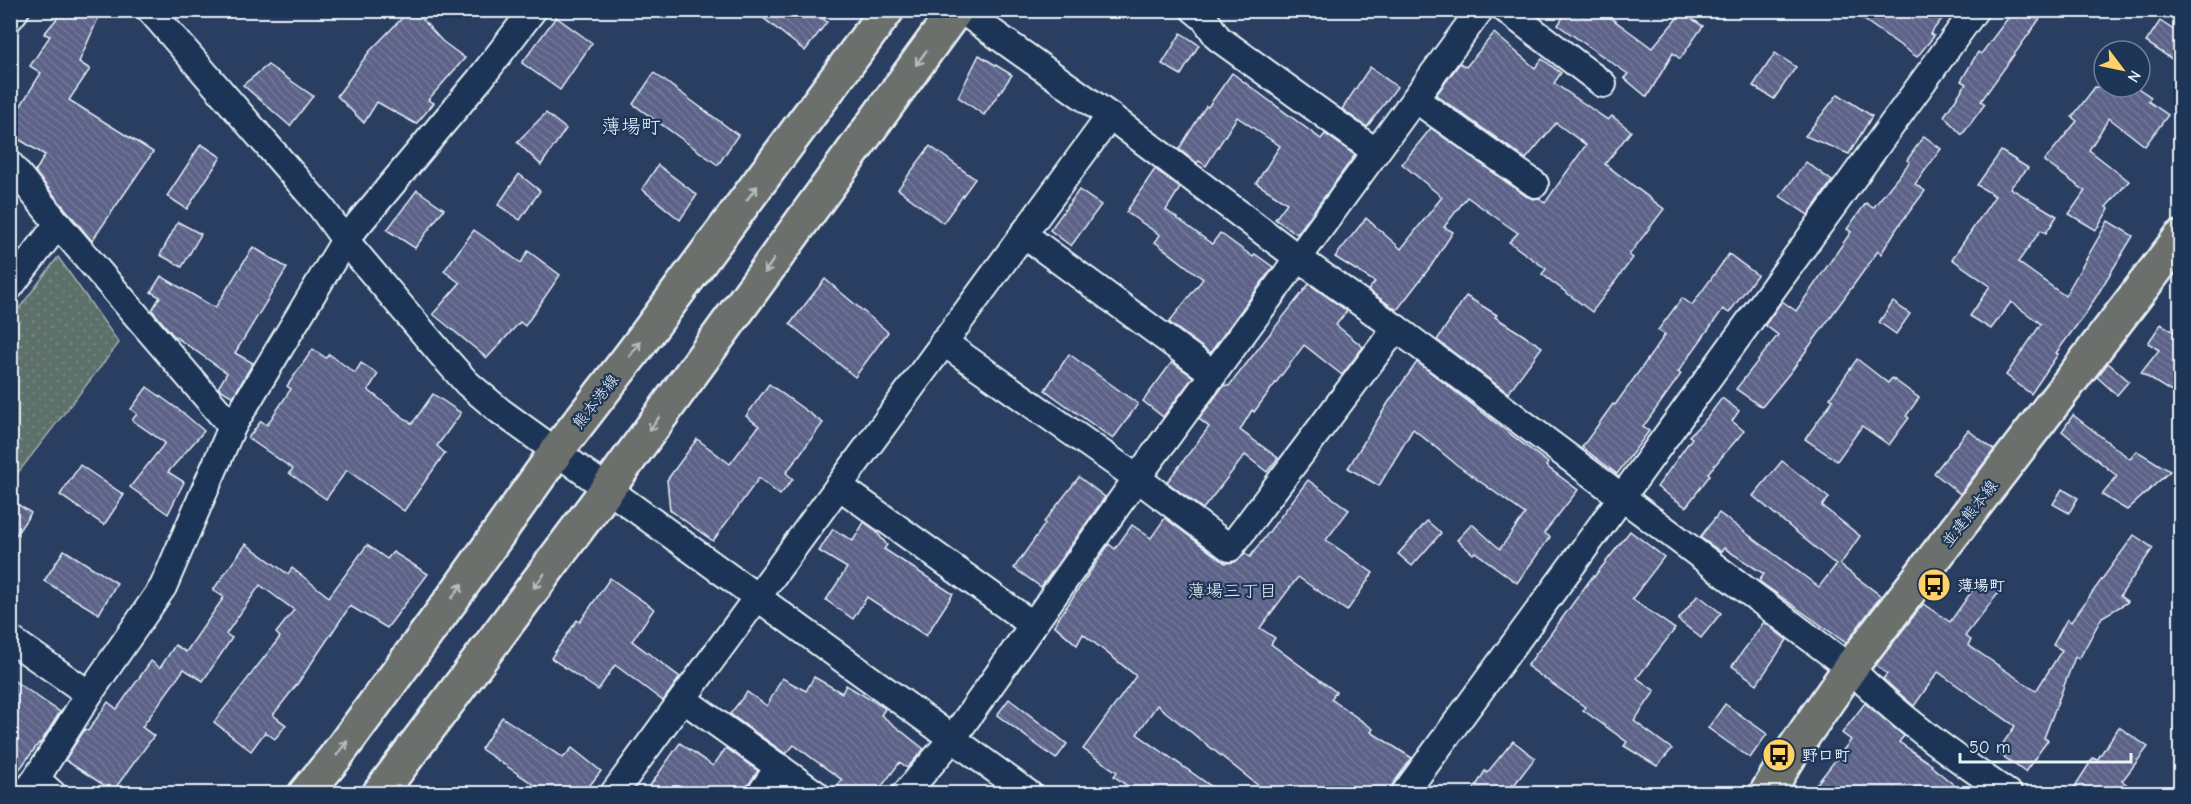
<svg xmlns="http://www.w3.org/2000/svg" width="2191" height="804" viewBox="0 0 2191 804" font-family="'Comic Neue','Klee One',sans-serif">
	<defs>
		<pattern id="grass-dots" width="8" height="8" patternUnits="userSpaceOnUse" patternTransform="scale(1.5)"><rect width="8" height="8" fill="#5d706b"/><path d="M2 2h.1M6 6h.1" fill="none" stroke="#748581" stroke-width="1.8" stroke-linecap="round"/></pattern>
		<pattern id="building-back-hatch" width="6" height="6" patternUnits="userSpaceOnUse" patternTransform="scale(1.5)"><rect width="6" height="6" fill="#5b6288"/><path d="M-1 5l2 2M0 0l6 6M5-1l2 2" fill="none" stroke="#73799a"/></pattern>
	</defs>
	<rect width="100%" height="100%" fill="#293e61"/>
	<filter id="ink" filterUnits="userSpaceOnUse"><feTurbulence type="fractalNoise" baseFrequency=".0167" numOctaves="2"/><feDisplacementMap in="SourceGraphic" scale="12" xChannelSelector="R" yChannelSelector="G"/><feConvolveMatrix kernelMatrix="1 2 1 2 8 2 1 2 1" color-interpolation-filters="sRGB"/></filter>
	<g filter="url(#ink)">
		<polygon fill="url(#grass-dots)" stroke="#a2b0b2" stroke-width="1.5" points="58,257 119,343 14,478 10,477 11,319"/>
		<g fill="url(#building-back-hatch)" stroke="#e8f1f8" stroke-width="1.5">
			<polygon points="64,10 90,10 99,16 79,62 90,69 69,100 153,152 92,241 35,172 45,155 10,134 10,102 20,107 41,73 30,66 50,36 44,34"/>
			<polygon points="410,10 414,10 442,41 465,58 428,100 434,103 416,124 377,102 364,123 337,96 369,52"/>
			<polygon points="753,10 812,10 827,22 805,51"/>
			<polygon points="1568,10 1600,10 1652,48 1684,10 1697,10 1692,19 1703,26 1680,59 1673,53 1647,97 1624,78 1628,74 1558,25"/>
			<polygon points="1850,10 1949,10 1930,34 1934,36 1917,57"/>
			<polygon points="2014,10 2046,10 1981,101 1985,104 1962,135 1944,116 1966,84 1961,81 1978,52 1981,54"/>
			<polygon points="556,17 592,43 560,90 522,63"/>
			<polygon points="2160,21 2181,35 2181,65 2146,42"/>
			<polygon points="1181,33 1199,45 1181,75 1162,64"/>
			<polygon points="1494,33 1535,68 1542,59 1561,73 1554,83 1608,120 1612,116 1631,131 1605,164 1664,209 1629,255 1633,258 1592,312 1542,274 1546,269 1509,242 1518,233 1467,197 1444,227 1453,232 1431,266 1397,310 1368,290 1375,282 1335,257 1366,218 1401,249 1442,197 1402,164 1431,128 1526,196 1533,199 1539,198 1545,203 1586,145 1556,123 1526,159 1436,95 1460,63 1466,67"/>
			<polygon points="1775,53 1796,67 1774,99 1753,86"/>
			<polygon points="979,55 1012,75 984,115 958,97"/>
			<polygon points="268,65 313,96 290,126 243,85"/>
			<polygon points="1370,67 1397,87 1367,127 1342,109"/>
			<polygon points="654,73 738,135 718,165 633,104"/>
			<polygon points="1232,73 1321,139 1325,134 1355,155 1297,234 1275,219 1287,203 1256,183 1280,146 1237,117 1206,166 1199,161 1197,163 1179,149 1206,106 1208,107"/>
			<polygon points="2095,87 2136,87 2151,97 2148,101 2168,115 2145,146 2109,118 2089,150 2129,181 2106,207 2109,209 2096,230 2069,214 2085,191 2044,161 2077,121 2072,117"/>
			<polygon points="1838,94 1872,116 1849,154 1805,136"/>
			<polygon points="546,113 566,129 541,165 517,142"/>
			<polygon points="1924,136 1941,149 1915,184 1925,191 1897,228 1881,254 1878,251 1793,369 1762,407 1736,389 1778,335 1765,325 1782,301 1796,311 1851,232 1847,229 1866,203 1873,208 1910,162 1907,160"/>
			<polygon points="201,144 221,157 187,209 167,196"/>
			<polygon points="930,146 975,179 943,223 898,189"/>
			<polygon points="2001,151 2028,168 2010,188 2057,216 2046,233 2041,230 2018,262 2065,296 2108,221 2133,236 2088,310 2056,353 2058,354 2031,394 2006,375 2041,324 2011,302 1991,329 1970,316 1990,286 1952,259 1995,196 1977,185"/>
			<polygon points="1806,162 1832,181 1808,215 1780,196"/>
			<polygon points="658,165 697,195 680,220 642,189"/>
			<polygon points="1155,169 1180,188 1166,210 1212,244 1220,233 1253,257 1255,254 1273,267 1210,353 1169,322 1203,279 1155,242 1160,235 1126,212"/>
			<polygon points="519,174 540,191 520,220 498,205"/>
			<polygon points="417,190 444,209 415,248 387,230"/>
			<polygon points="1079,190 1101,205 1071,246 1050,230"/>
			<polygon points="178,222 201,234 182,267 160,255"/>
			<polygon points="474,230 521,263 528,251 560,275 525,326 520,322 487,358 433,314 460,283 444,271"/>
			<polygon points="253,247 287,268 235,353 253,363 233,397 218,388 227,373 173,335 152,310 160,297 151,292 161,276 215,308"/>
			<polygon points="1729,254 1757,275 1729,313 1723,309 1678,372 1681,374 1643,427 1649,431 1617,474 1582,447 1613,404 1615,405 1665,335 1658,330 1682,298 1692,305"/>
			<polygon points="825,279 888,332 855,377 790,324"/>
			<polygon points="1309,284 1347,311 1336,325 1363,347 1342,375 1304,345 1254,412 1252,410 1240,430 1278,458 1267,472 1245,455 1203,509 1167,482 1209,427 1199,419 1224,385 1229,386"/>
			<polygon points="1466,296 1497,315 1495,317 1542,347 1508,393 1437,340"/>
			<polygon points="1893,302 1910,314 1896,334 1879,322"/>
			<polygon points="2161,324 2181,336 2181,398 2141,373 2159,350 2148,343"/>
			<polygon points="313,349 326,358 329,354 355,373 361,363 378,374 368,390 412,424 433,394 461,413 437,446 445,453 404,511 347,470 326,499 289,473 293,469 248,438 261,421 267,425 291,389 287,386"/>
			<polygon points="1069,354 1138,404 1113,439 1045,390"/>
			<polygon points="1857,359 1888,383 1892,378 1919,398 1906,416 1909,418 1889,445 1862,426 1837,461 1805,439 1833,400 1830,398"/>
			<polygon points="1172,362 1193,377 1163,417 1143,401"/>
			<polygon points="1417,362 1548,463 1546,466 1578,490 1544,533 1550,537 1517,583 1475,552 1473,554 1457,540 1472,524 1500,549 1525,514 1457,465 1413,429 1379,486 1348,468 1388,403"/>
			<polygon points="2108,363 2129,381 2117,395 2097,377"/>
			<polygon points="769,384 823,423 786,473 793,479 780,495 759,478 713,541 670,510 667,480 697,439 730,464 759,426 746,416"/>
			<polygon points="147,387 182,412 204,431 168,472 184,482 168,514 130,487 165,443 132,420 137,414 131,409"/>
			<polygon points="1722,398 1739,411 1732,421 1744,431 1708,473 1710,475 1686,507 1657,487 1692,438 1689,436 1707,418"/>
			<polygon points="2073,415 2130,459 2137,451 2170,471 2127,510 2102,495 2117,476 2062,431"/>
			<polygon points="1968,430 1994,450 1960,494 1934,473"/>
			<polygon points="1782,461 1829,498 1822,506 1860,536 1840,565 1881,596 1846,643 1759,581 1764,574 1724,548 1721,552 1700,537 1719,513 1819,587 1836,565 1753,496"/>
			<polygon points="80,465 124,495 104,525 60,495"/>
			<polygon points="1079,477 1105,497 1041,587 1014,568 1045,524 1044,522"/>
			<polygon points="1308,480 1349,510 1326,540 1373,573 1347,611 1298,577 1260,628 1275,638 1271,644 1336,692 1331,699 1373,729 1371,732 1412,758 1392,785 1389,794 1269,794 1157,705 1137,734 1222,794 1138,794 1114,776 1117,772 1083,749 1136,676 1083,634 1077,645 1054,625 1109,544 1115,549 1132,525 1151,538 1165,518 1225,563 1235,562 1245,553 1250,557"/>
			<polygon points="2062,489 2078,498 2069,513 2053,504"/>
			<polygon points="10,499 31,513 10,543"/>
			<polygon points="1427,521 1441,533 1412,566 1398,554"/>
			<polygon points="864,522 875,530 887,545 884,549 953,594 926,636 867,597 853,619 826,600 847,568 819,551 833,529 853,541"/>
			<polygon points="1630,531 1664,557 1632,599 1675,629 1637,678 1655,691 1634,721 1672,749 1657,766 1624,746 1627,742 1583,710 1585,707 1527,666 1593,576 1594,577"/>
			<polygon points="2134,535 2153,548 2120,596 2128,602 2102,617 2079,659 2075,657 2044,738 2048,740 2025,772 1997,752 2015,726 1938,672 1914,706 1883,679 1887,674 1876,665 1923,604 1950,622 1981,578 2000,591 1965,636 1971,640 1968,645 2036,691 2062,650 2053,645 2067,619 2071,622"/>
			<polygon points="246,544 288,574 292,568 329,597 367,545 387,559 393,552 428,574 387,628 350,606 298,683 273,715 286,725 275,739 265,732 251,751 214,722 280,637 276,633 294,610 260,585 226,634 232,638 203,681 184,669 142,727 154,736 113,791 65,760 85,729 88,731 108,702 117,709 151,661 160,668 175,645 186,652 224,597 213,590"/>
			<polygon points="64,550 117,583 99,614 44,581"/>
			<polygon points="610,578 654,609 632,641 680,677 663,701 615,665 598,690 551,658 577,620 580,622"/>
			<polygon points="1698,595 1721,613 1701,638 1678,620"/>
			<polygon points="1764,622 1787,640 1757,684 1732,666"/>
			<polygon points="814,677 842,693 846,685 883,707 885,709 881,715 924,749 907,768 900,762 876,794 847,794 837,786 842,780 794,745 786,754 730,714 747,692 767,706 782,678 806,691"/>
			<polygon points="10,678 60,712 40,744 39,743 10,782"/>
			<polygon points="1009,699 1067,744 1056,759 997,715"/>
			<polygon points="1865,703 1904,736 1899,742 1932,765 1931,766 1965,794 1809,794 1851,740 1842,733"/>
			<polygon points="1725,704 1767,734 1750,758 1708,728"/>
			<polygon points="502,717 563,758 572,748 601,771 583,794 548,794 481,749"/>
			<polygon points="2119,727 2148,747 2122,781 2140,794 2070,794 2093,758 2097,760"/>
			<polygon points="1513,741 1535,758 1514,785 1513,784 1506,794 1471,794 1485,771 1487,773"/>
			<polygon points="680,743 713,766 726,748 758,771 748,785 745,794 644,794"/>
		</g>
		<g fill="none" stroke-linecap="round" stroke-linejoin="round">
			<defs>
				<g id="minor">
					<polyline points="150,10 321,207 345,240 443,356 467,383 500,411 1029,794"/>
					<path d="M961 10 1110 116 1298 258 1396 328 1850 668C1897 716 1953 756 2009 794"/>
					<polyline points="1194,10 1205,19 1218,38 1376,152"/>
					<polyline points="1506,10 1603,84"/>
					<polyline points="10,18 16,10"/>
					<polyline points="1415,99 1535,184"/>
					<polyline points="10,164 58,224 232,427"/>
					<polyline points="1023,234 1214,374"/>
					<polyline points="10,287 58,224"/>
					<polyline points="943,342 1137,478 1230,548 1396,328"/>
					<polyline points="839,486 1033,625"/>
					<polyline points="10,639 89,694"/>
					<polyline points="683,699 816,794"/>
					<polyline points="36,779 53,794"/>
					<polyline points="24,794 36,779 89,694 163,587 232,427 345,240 480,79 533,10"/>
					<polyline points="613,794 1110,116"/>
					<polyline points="760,794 779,767"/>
					<polyline points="905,794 953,738 1137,478 1480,10"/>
					<polyline points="1404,794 1622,497 1975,10"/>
				</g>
				<g id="major">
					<polyline points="305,794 334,759 452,599 556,452 631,355 887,10"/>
					<polyline points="379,794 608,488 956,10"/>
					<polyline points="1766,794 1792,752 1850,668 2180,238"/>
				</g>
			</defs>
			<use href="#minor" stroke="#e8f1f8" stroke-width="30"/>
			<use href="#major" stroke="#e8f1f8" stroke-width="38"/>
			<use href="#minor" stroke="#1d3557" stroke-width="26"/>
			<use href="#major" stroke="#6c706d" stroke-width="33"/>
		</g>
		<defs><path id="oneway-shaft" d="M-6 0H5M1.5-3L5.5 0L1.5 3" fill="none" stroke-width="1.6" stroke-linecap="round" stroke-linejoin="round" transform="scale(1.5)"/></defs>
		<g stroke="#b6bdc0">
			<use href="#oneway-shaft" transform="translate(921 58) rotate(126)"/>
			<use href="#oneway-shaft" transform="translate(752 193) rotate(-53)"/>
			<use href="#oneway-shaft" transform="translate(769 266) rotate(126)"/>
			<use href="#oneway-shaft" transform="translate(635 349) rotate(-53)"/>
			<use href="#oneway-shaft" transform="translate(654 424) rotate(126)"/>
			<use href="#oneway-shaft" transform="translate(539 581) rotate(127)"/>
			<use href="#oneway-shaft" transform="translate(457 591) rotate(-55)"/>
			<use href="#oneway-shaft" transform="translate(342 748) rotate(-54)"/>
		</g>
	</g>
	<defs>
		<symbol id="bus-disc" viewBox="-11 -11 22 22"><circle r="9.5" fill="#ffd166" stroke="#1d3557"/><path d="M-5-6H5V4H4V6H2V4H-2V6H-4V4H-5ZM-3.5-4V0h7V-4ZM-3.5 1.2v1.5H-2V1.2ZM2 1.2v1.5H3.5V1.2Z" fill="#111"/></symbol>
	</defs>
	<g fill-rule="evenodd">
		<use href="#bus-disc" x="1915" y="566" width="38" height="38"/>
		<use href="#bus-disc" x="1760" y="736" width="38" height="38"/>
	</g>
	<g text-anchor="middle" stroke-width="4.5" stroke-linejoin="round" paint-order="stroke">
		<g font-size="16" fill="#e8f1f8" stroke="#1d3557">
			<text transform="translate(595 401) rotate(-52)" y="6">熊本港線</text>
			<text transform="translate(1969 513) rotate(-52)" y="6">並建熊本線</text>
		</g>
		<g font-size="16" font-weight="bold" fill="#e8f1f8" stroke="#1d3557" text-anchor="start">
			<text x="1957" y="591">薄場町</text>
			<text x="1802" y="761">野口町</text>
		</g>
		<g font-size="18" fill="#e8f1f8" stroke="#1d3557">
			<text x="1232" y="597">薄場三丁目</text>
		</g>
		<g font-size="20" fill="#e8f1f8" stroke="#1d3557">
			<text x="631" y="133">薄場町</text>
		</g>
	</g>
	<rect width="2191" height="804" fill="none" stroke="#1d3557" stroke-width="36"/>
	<rect x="18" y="18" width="2155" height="768" fill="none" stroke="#e8f1f8" stroke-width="2" filter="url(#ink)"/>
	<g transform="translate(2122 69) rotate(122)"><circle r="28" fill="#1d3557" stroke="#6e8097" stroke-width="1.5"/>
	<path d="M0-4.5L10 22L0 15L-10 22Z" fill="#ffd166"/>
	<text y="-9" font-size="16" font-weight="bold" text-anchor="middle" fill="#e8f1f8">N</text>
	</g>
	<path d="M1960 753v9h171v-9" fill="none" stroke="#e8f1f8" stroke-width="3"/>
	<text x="1969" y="753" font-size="18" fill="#e8f1f8" stroke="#1d3557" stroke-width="4.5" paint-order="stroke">50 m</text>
</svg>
